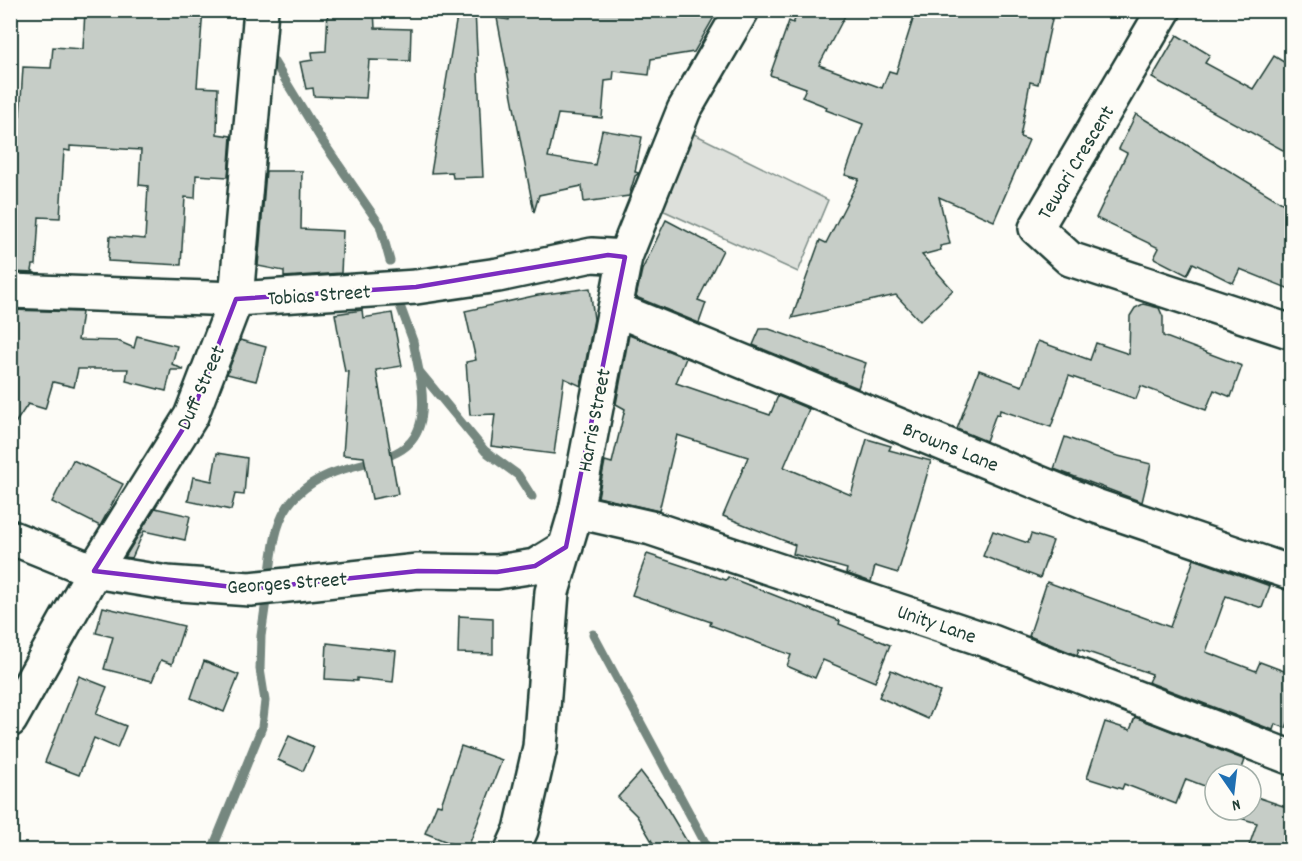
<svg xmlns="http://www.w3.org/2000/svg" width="1302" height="861" viewBox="0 0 1302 861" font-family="Dekko,sans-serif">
	<rect width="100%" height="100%" fill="#fdfcf7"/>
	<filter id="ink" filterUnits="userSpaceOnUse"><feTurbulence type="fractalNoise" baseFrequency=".0167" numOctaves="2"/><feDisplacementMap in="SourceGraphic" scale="12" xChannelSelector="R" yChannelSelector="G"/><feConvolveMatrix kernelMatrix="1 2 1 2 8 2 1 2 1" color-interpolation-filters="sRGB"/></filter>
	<g filter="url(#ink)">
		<polygon fill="#dde0db" stroke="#7e8e88" stroke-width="1.5" points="682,128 828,200 798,272 649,204"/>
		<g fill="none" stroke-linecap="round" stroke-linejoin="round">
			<g stroke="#75877f" stroke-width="9">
				<polyline points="268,52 321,139 380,225 390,261"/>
				<polyline points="398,300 413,341 419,371 485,451 518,475 532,497"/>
				<path d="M269 580C273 550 274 517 297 495 351 442 442 487 419 371"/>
				<polyline points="593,634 709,850"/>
				<polyline points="212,850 262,727 265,701 260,669 261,636 267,594"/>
			</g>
		</g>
		<g fill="#c6cdc7" stroke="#1f3d34" stroke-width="1.5">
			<polygon points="85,10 170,13 171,10 203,10 197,87 218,88 217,134 231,136 228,177 196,175 195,198 185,197 181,265 108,261 110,236 145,239 148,186 139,185 141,150 70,146 70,151 64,150 60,218 39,217 36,265 33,265 32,271 35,273 10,272 10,116 20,116 23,67 51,68 53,47 83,49"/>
			<polygon points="328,10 374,10 375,28 411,29 410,61 369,60 366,98 314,96 313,88 306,89 300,62 313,60 312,52 326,51"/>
			<polygon points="458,10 475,10 483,177 453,178 452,172 431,173"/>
			<polygon points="511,10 718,10 694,52 651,59 649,75 614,71 613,80 605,81 602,118 558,114 548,157 595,165 602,130 642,137 635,172 639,173 635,176 629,196 584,202 582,186 539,195 534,212 497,18 509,20"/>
			<polygon points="800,10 848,10 819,65 882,88 889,71 896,73 916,10 1054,10 1038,84 1030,82 1020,137 1029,140 994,221 939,197 950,244 940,246 941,250 922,255 953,290 920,321 896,295 792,318 820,240 826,243 859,179 845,175 863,124 826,110 827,107 802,97 806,88 770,75 789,21 793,23"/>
			<polygon points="1177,35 1210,55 1205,63 1253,89 1274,56 1292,67 1292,155 1152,78"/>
			<polygon points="1136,114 1292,209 1292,290 1240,269 1233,283 1193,263 1187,275 1154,258 1159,248 1096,218 1127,153 1119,149"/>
			<polygon points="266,171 302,171 301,229 343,231 341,273 284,277 284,271 258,266"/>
			<polygon points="666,220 723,250 698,300 706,303 699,323 636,297 642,270"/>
			<polygon points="590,288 594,319 581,386 564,378 554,454 491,446 495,414 470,415 466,362 476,360 465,311 538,295"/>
			<polygon points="1143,304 1159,308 1163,317 1163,336 1242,366 1231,397 1214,390 1206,410 1141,386 1136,399 1069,376 1051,427 1000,410 999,415 996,414 986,441 957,429 979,370 1022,386 1038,341 1090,360 1096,343 1129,354 1130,316 1135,308"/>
			<polygon points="10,310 82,312 78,340 118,341 134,348 137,336 177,346 172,364 184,370 171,370 166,391 126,381 128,369 78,369 74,387 53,382 45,409 28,404 10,431"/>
			<polygon points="362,310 363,318 392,313 402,366 376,370 398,494 372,499 364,457 343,455 349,371 345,372 335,314"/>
			<polygon points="760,329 769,329 866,363 858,388 753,345"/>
			<polygon points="629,335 686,358 676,383 770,415 778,396 809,409 784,467 851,495 867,439 891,446 889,450 931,461 898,573 875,566 871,582 846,573 847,569 793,554 795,545 723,516 748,457 677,435 659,511 598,497 605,461 612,463 625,409 616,404"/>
			<polygon points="240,340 266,347 256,381 227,374"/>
			<polygon points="1065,437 1114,455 1151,464 1142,502 1054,469"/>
			<polygon points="217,453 247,458 244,495 235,494 231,510 188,501 193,477 212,481"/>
			<polygon points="73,460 123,484 100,526 52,502"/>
			<polygon points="155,508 190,516 185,540 144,531 132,558 125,557"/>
			<polygon points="993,531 1028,543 1031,534 1053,541 1040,578 983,556"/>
			<polygon points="647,554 726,580 728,577 840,621 839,624 890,645 875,682 823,660 815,678 787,666 791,655 710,625 711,622 632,595"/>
			<polygon points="1194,559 1270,586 1262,608 1226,596 1206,652 1256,671 1260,662 1292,674 1292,713 1286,728 1275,724 1273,730 1148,682 1152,674 1079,649 1077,655 1029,636 1047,582 1170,627"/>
			<polygon points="103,607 184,626 172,664 161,660 152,681 104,669 113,637 96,633"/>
			<polygon points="459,616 493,618 493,654 458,653"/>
			<polygon points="327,643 396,651 393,682 357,678 357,681 325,679"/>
			<polygon points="204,661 239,675 224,712 191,698"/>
			<polygon points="891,670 940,692 928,719 879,697"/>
			<polygon points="79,676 107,687 96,714 126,726 117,748 94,738 79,775 45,762"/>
			<polygon points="1135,717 1245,760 1240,774 1215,774 1215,790 1186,779 1176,804 1124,784 1122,789 1087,778 1105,722 1130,730"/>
			<polygon points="289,736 314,747 303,771 278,760"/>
			<polygon points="461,746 502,760 467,850 425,833 437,804 441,805"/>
			<polygon points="641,772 661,798 692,850 657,850 637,816 618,797"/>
			<polygon points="1251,795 1292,809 1292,850 1264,850 1249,846 1257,823 1240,818 1243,810 1251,810"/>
		</g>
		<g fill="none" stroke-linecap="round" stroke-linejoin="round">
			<defs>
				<g id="minor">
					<polyline points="1164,10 1036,228 1070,259 1292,332"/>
					<polyline points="10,291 236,299 416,287 498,275 592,255 625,257"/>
					<polyline points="615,309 1093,505 1292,573"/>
					<polyline points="576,511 651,528 992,642 1292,758"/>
					<polyline points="10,537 94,571 167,583 250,589 418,571 497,572 535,566 566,547"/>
					<polyline points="10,720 94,571 191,416 236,299 261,10"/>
					<polyline points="512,850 521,830 540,747 552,592 576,511 625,257 684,110 742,10"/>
				</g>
			</defs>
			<use href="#minor" stroke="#1f3d34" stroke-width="38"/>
			<use href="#minor" stroke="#fdfcf7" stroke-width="33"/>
		</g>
	</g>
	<path fill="none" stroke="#7b2cbf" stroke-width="4.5" stroke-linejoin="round" d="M608 255 625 257 566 547 535 566 497 572 418 571 250 589 94 571 191 416 236 299 416 287Z"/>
	<g text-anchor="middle" stroke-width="4.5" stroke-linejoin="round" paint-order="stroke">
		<g font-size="21" fill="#1f3d34" stroke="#fdfcf7">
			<text transform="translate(1075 162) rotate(-59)" y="7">Tewari Crescent</text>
			<text transform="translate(319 294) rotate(-4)" y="7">Tobias Street</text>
			<text transform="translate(200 387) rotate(-66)" y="7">Duff Street</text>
			<text transform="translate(593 420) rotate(-79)" y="7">Harris Street</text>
			<text transform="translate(951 446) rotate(22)" y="7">Browns Lane</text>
			<text transform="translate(287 582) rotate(-4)" y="7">Georges Street</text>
			<text transform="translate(937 623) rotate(19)" y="7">Unity Lane</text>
		</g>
	</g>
	<rect width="1302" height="861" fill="none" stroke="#fdfcf7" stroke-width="36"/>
	<rect x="18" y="18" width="1266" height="825" fill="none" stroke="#1f3d34" stroke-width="2" filter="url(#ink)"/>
	<g transform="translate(1233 792) rotate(166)"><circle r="28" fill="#fdfcf7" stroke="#a4b0a9" stroke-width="1.5"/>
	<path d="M0-4.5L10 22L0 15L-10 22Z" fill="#1f6fb2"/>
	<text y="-9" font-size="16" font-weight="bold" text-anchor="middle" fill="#1f3d34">N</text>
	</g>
</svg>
